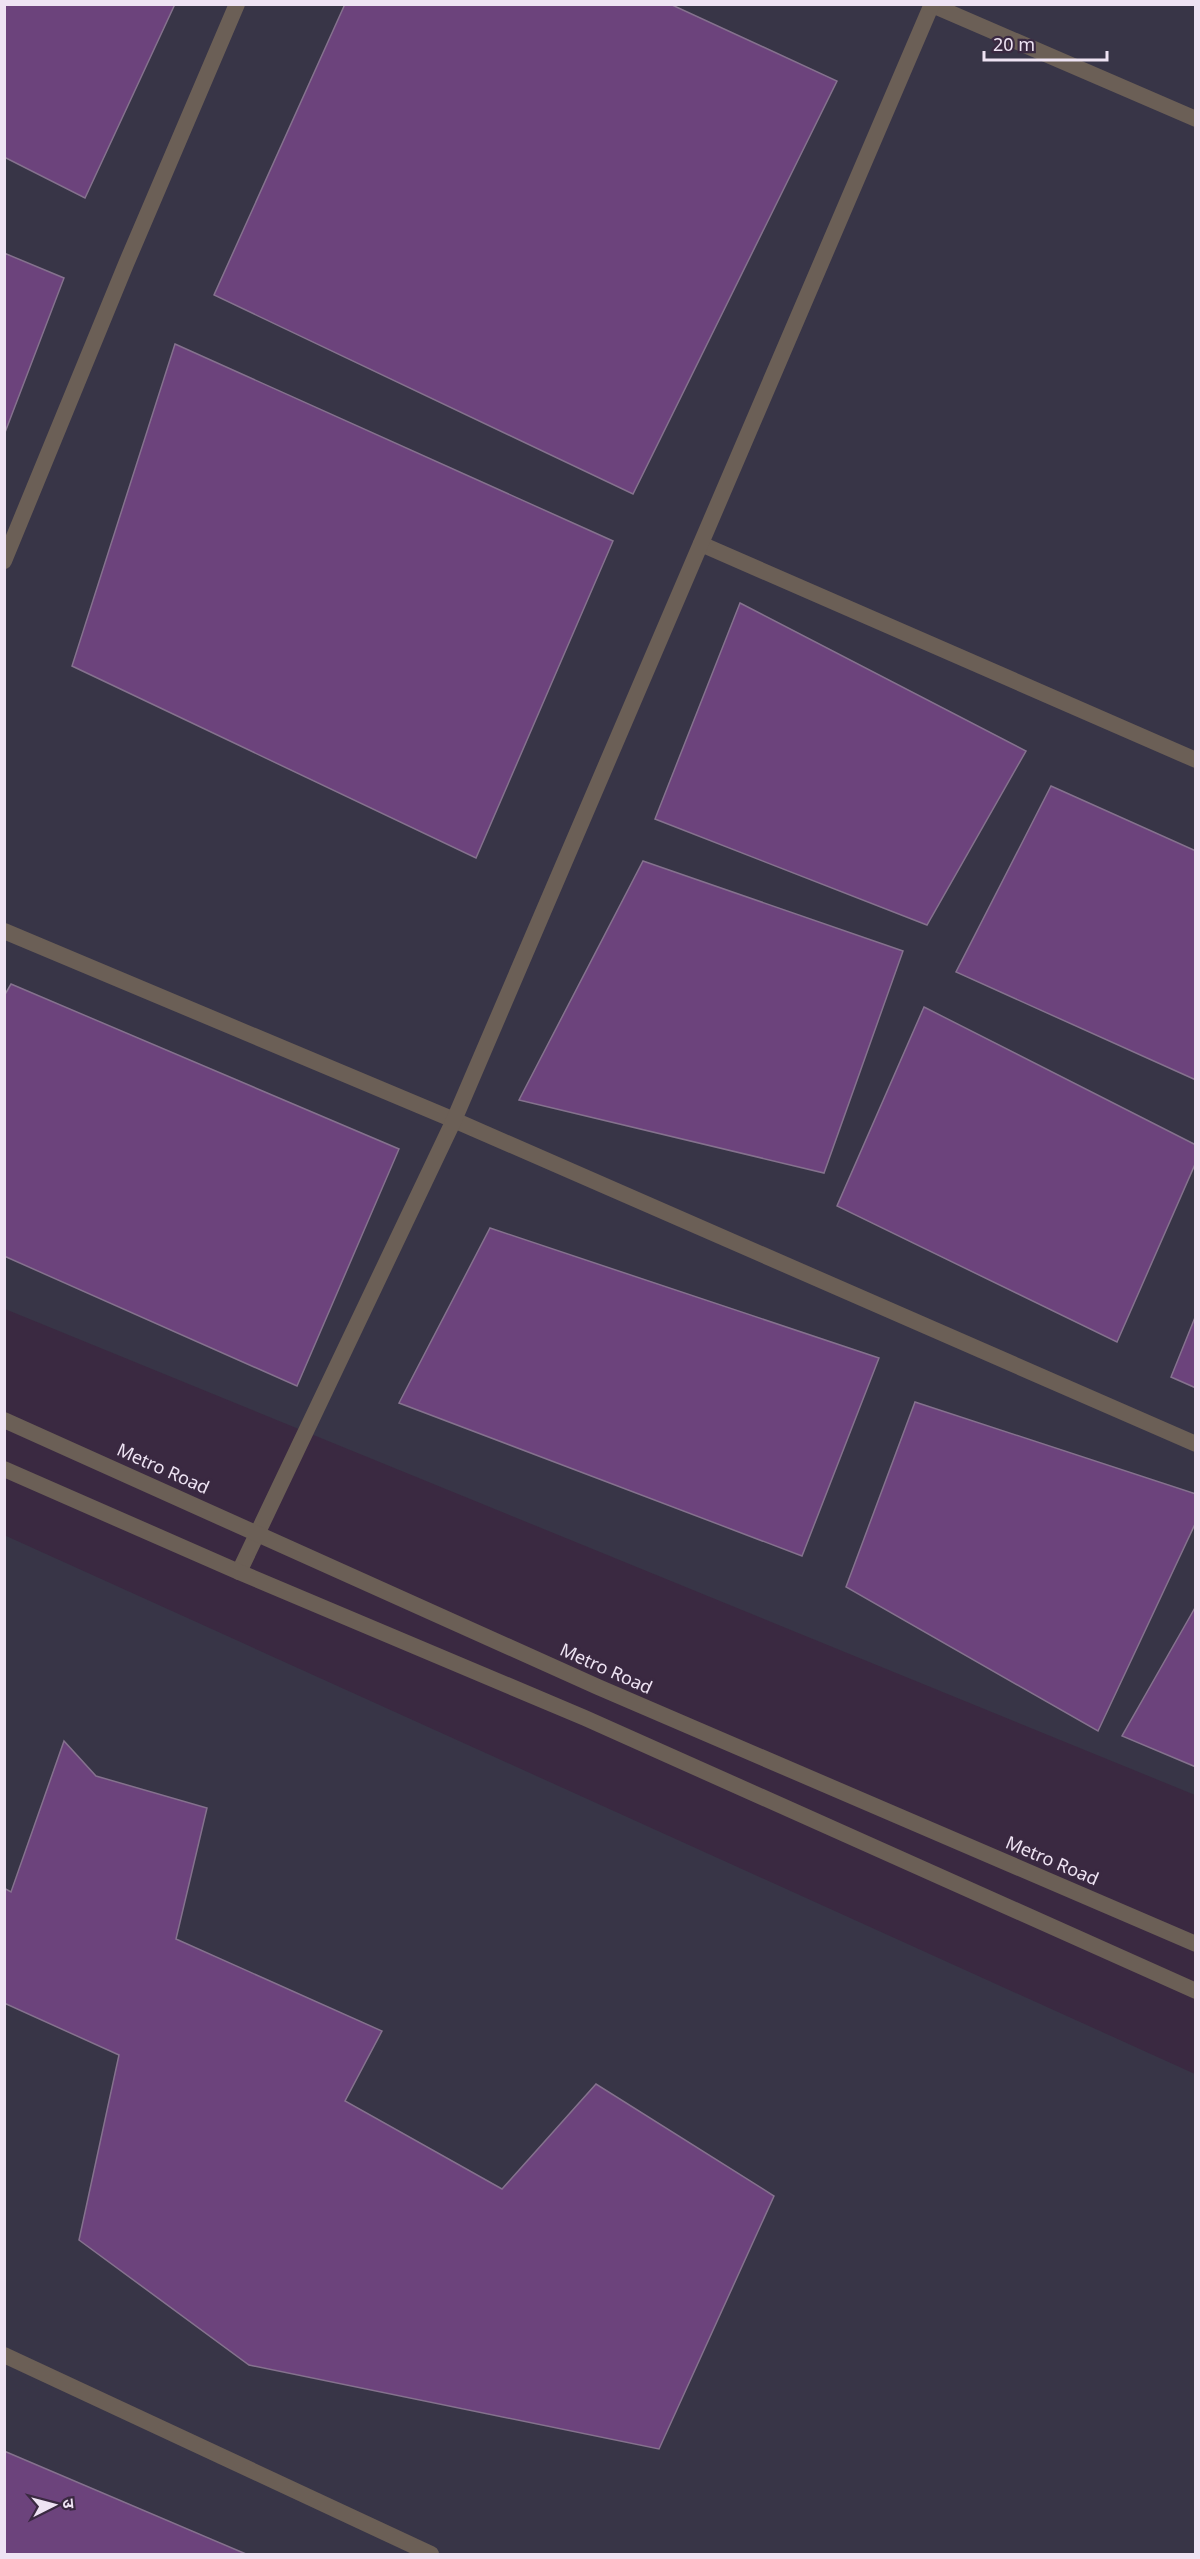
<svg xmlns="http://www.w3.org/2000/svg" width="1200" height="2559" viewBox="0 0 1200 2559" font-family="'Noto Sans','Noto Sans Devanagari',sans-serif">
	<rect width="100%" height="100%" fill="#3a2941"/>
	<g fill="#383547">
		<polygon points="4,5 1195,5 1195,1795 5,1309"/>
		<polygon points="4,1535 1195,2074 1195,2554 5,2554"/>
	</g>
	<g fill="#6c437c" stroke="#85728e" stroke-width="1.5">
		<polygon points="4,4 175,4 85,198 4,157"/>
		<polygon points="345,4 670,4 837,81 633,494 214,295"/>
		<polygon points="4,253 64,278 4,435"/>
		<polygon points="175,344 613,541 476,858 72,666"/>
		<polygon points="740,603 1026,751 927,925 655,819"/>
		<polygon points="1051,786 1196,851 1196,1080 956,972"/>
		<polygon points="643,861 903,951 824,1173 519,1100"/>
		<polygon points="11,984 399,1149 297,1386 4,1256 4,996"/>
		<polygon points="924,1007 1196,1145 1196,1162 1117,1342 837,1206"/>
		<polygon points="490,1228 879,1358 802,1556 399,1403"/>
		<polygon points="1196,1315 1196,1388 1171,1377"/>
		<polygon points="915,1402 1196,1494 1196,1522 1098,1731 846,1587"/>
		<polygon points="1196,1606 1196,1767 1122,1736"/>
		<polygon points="64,1741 96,1776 207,1808 176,1939 382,2031 345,2101 502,2189 596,2084 774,2196 659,2449 249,2365 79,2240 119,2055 4,2003 4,1888 11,1892"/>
		<polygon points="4,2451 246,2554 4,2554"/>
	</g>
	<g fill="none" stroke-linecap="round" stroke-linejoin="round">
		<g stroke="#6b5f56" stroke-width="16">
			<polyline points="932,5 1196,119"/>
			<polyline points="701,544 1196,760"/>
			<polyline points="4,561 126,264 237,4"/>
			<polyline points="4,931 454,1120 1196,1444"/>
			<polyline points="239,1572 454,1120 932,4"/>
			<polyline points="4,2355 431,2554"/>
		</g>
		<g stroke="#6b5f56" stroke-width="16">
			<polyline points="4,1420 598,1687 1196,1944"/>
			<polyline points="4,1469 239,1572 585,1718 1196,1991"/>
		</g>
	</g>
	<g text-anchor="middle" stroke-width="6" stroke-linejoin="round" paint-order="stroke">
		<g font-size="18" fill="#eee3f3" stroke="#3a2941">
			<text transform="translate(163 1469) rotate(24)" y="6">Metro Road</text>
			<text transform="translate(606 1669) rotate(24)" y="6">Metro Road</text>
			<text transform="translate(1052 1861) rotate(23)" y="6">Metro Road</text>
		</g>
	</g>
	<rect width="1200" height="2559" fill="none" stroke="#eee3f3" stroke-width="12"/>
	<g transform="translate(54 2505) rotate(84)" stroke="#3a2941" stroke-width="4.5" paint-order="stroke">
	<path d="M0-4.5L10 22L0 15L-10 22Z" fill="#eee3f3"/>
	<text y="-9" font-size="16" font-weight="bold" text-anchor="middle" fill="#eee3f3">उ</text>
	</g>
	<path d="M984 51v9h123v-9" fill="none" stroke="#eee3f3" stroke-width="3"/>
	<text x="993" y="51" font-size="18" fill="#eee3f3" stroke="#3a2941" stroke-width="4.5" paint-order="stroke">20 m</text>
</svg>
